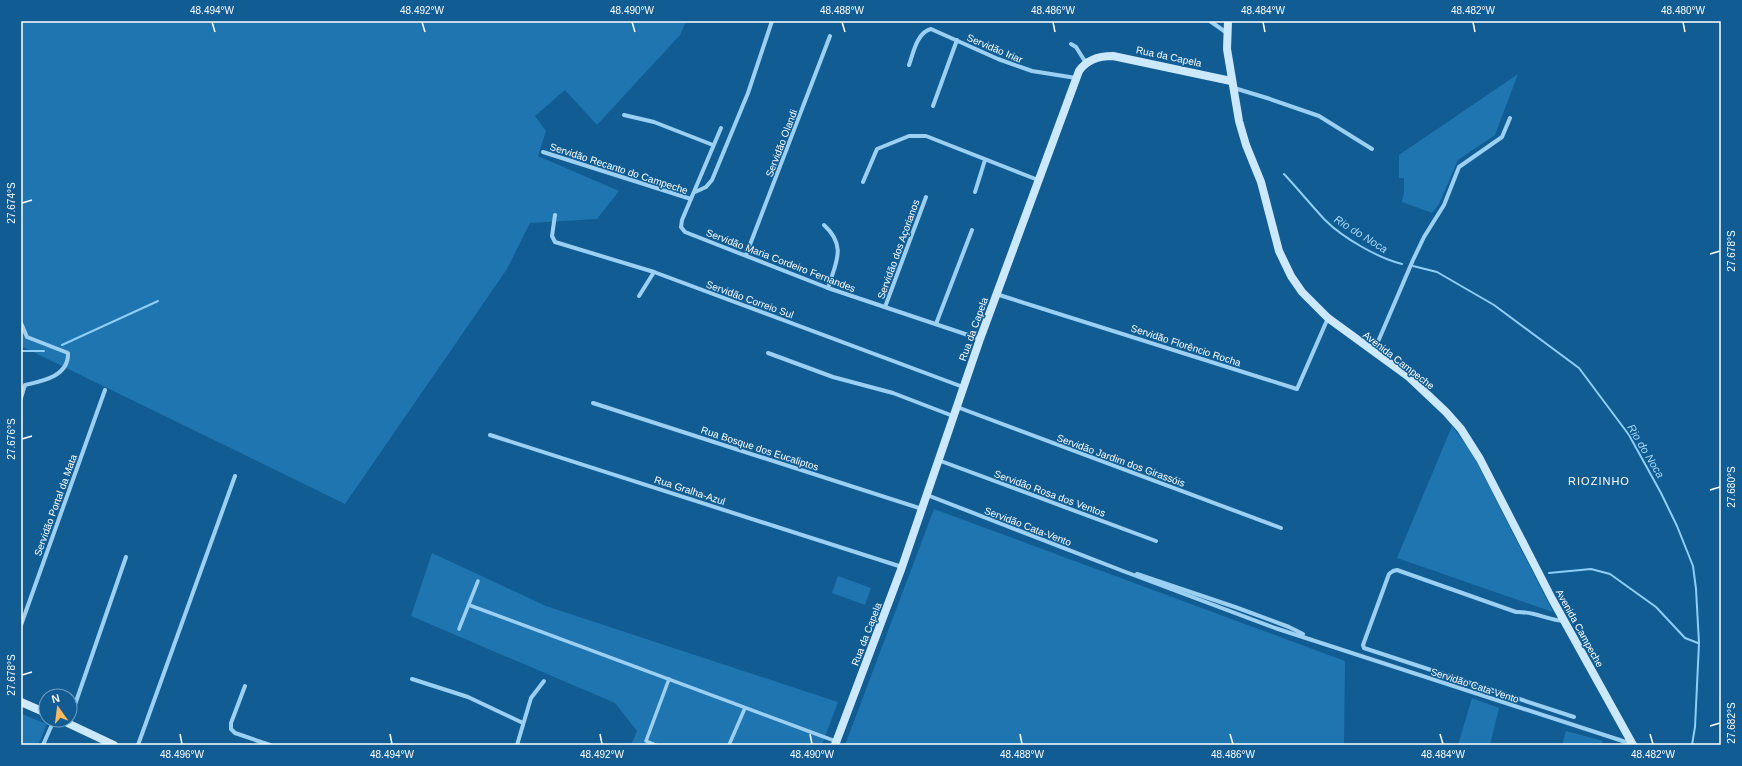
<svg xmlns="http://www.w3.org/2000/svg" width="1742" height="766" viewBox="0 0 1742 766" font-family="Helvetica,sans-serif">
	<rect width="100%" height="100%" fill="#105c93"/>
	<g fill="#1f75b0">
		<polygon points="21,21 686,21 680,35 597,125 565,90 535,116 546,131 538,156 619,191 597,219 530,223 507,269 345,504 21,346"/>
		<polygon points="1518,74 1495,135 1458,160 1439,204 1432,213 1402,202 1404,193 1404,178 1399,178 1399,155"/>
		<polygon points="1452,426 1471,451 1553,612 1397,558"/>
		<polygon points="934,509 1345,661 1344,745 845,745"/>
		<polygon points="432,553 546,606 838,702 822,745 631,745 637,731 615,703 411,616"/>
		<polygon points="838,576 871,588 865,605 832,593"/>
		<polygon points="1472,698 1499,708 1490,745 1458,745"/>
		<polygon points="22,714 47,724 38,745 21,745"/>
		<polygon points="1566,731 1603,741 1602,745 1562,745"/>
	</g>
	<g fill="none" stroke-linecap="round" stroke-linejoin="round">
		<g stroke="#8ecef7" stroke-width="2">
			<path d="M1284 174C1298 189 1311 205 1325 220 1343 238 1378 258 1402 264"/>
			<polyline points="1413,266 1437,272 1494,305 1579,368 1629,435 1661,493 1677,526 1693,566 1696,589 1699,643 1695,727 1692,745"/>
			<polyline points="62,345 158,301"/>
			<polyline points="21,351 44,351"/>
			<polyline points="1549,573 1591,569 1610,574 1656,607 1685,638 1698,643"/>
		</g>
		<g stroke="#9cd0f3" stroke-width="3.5">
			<polyline points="469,605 835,741"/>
			<polyline points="459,629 478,581"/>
			<polyline points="656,745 646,741 669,679"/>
			<polyline points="729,745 745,708"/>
		</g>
		<g stroke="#9cd0f3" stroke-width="4">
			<polyline points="1210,21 1227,33"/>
			<polyline points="1071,44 1076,47 1086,63"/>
			<path d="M909 65C913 54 917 32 931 29L998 59 1032 71 1076 78"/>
			<polyline points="1234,88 1267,98 1319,116 1372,149"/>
			<polyline points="933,106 957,40"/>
			<polyline points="624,115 654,122 713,145"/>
			<polyline points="721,128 682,220 681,227 685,232 828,288 980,339"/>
			<polyline points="543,152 691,199"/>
			<polyline points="863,182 877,149 909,136 926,136 1038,180"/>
			<polyline points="695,192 706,187 712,180 748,93 772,21"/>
			<polyline points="975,192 985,160"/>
			<polyline points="555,215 552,236 555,242 654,272 963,387"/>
			<path d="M824 225C847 246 836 262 828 288"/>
			<polyline points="746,255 830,36"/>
			<polyline points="996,294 1297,389 1328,318"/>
			<polyline points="639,296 654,272"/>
			<polyline points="885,307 926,197"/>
			<path d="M21 323 27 337 68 353C69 376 43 381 25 385L21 398"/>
			<polyline points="936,324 972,230"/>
			<polyline points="1374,351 1413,260 1424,237 1444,205 1459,167 1502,137 1510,118"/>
			<polyline points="768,353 833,377 893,393 953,416"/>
			<polyline points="593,403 922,509"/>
			<polyline points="957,407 1281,528"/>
			<polyline points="490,435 902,567"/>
			<polyline points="938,460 1156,541"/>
			<polyline points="927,495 1123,571 1275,628 1632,744"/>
			<polyline points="1137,574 1235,607 1289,627 1303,634"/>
			<path d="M1564 621C1548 620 1533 611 1516 612L1397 570 1393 571 1389 574 1363 645 1364 648 1574 717"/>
			<polyline points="21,625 105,390"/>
			<polyline points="412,679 468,697 523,723"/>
			<polyline points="245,686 231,723 231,729 235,733 270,745"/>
			<polyline points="70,719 126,557"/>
			<polyline points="43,745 54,720"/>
			<polyline points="138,745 235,476"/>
			<polyline points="517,745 531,698 544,681"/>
		</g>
		<g stroke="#cce8fd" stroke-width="8">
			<polyline points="1228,21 1227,49 1239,121 1246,145 1261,182 1279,251 1291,276 1302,292 1328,318 1409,377 1446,412 1461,429 1480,459 1552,599 1633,745"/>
			<polyline points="21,702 46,713"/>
			<polyline points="61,720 114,745"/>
			<path d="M835 745 902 567 980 339 1079 71C1087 59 1099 56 1113 56L1231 81"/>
		</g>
	</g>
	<path fill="none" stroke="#fff" stroke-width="1.5" d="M212 22 215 32M422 22 425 32M632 22 635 32M842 22 845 32M1053 22 1055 32M1263 22 1265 32M1473 22 1475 32M1683 22 1685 32M22 203 32 200M1710 254 1720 251M22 439 32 436M1710 490 1720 487M22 675 32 672M1710 726 1720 723M180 734 182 744M390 734 392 744M600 734 602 744M810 734 812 744M1020 734 1022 744M1230 734 1233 744M1440 734 1443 744M1650 734 1653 744"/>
	<g text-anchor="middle" stroke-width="3" stroke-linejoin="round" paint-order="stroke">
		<g font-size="10" fill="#fff" stroke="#105c93">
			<text transform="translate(995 48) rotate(23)" y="4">Servidão Iriar</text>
			<text transform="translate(1169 56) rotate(12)" y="4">Rua da Capela</text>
			<text transform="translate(781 143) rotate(-69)" y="4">Servidão Olandi</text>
			<text transform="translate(619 168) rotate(18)" y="4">Servidão Recanto do Campeche</text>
			<text transform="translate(898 249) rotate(-70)" y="4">Servidão dos Açorianos</text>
			<text transform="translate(781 260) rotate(21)" y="4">Servidão Maria Cordeiro Fernandes</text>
			<text transform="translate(750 299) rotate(20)" y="4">Servidão Correio Sul</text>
			<text transform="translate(973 329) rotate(-70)" y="4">Rua da Capela</text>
			<text transform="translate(1186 345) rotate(18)" y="4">Servidão Florêncio Rocha</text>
			<text transform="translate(1399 360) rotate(38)" y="4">Avenida Campeche</text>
			<text transform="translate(760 448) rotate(18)" y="4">Rua Bosque dos Eucaliptos</text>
			<text transform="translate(1121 460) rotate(20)" y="4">Servidão Jardim dos Girassóis</text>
			<text transform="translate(690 490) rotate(18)" y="4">Rua Gralha-Azul</text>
			<text transform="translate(1050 493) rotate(20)" y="4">Servidão Rosa dos Ventos</text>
			<text transform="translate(55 505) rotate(-70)" y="4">Servidão Portal da Mata</text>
			<text transform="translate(1028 526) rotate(21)" y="4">Servidão Cata-Vento</text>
			<text transform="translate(1580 628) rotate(61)" y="4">Avenida Campeche</text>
			<text transform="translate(866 634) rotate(-69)" y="4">Rua da Capela</text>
			<text transform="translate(1475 685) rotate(18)" y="4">Servidão Cata-Vento</text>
		</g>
		<g font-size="11" font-style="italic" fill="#a9d9fa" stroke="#105c93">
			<text transform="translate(1361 234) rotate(32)" y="4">Rio do Noca</text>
			<text transform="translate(1646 451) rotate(59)" y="4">Rio do Noca</text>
		</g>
		<g font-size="11" letter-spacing="1" fill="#fff" stroke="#105c93">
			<text x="1599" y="485">RIOZINHO</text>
		</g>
	</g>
	<rect width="1742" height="766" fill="none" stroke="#105c93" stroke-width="44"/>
	<g transform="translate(58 708) rotate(346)"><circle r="19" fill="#105c93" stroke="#709dbe"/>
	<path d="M0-3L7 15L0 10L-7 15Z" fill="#ffba5f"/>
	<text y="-6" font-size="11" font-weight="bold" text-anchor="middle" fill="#ffffff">N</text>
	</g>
	<rect x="22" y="22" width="1698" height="722" fill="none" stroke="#fff" stroke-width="1.5"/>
	<g font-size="10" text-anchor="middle" fill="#fff">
		<text x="212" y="14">48.494°W</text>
		<text x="422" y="14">48.492°W</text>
		<text x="632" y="14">48.490°W</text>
		<text x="842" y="14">48.488°W</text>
		<text x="1053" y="14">48.486°W</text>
		<text x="1263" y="14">48.484°W</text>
		<text x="1473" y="14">48.482°W</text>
		<text x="1683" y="14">48.480°W</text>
		<text transform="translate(11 203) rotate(-90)" y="4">27.674°S</text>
		<text transform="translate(1731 251) rotate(-90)" y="4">27.678°S</text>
		<text transform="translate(11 439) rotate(-90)" y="4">27.676°S</text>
		<text transform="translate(1731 487) rotate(-90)" y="4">27.680°S</text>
		<text transform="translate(11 675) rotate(-90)" y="4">27.678°S</text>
		<text transform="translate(1731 723) rotate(-90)" y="4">27.682°S</text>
		<text x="182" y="758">48.496°W</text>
		<text x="392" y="758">48.494°W</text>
		<text x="602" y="758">48.492°W</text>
		<text x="812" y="758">48.490°W</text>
		<text x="1022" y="758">48.488°W</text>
		<text x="1233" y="758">48.486°W</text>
		<text x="1443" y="758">48.484°W</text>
		<text x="1653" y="758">48.482°W</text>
	</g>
</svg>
